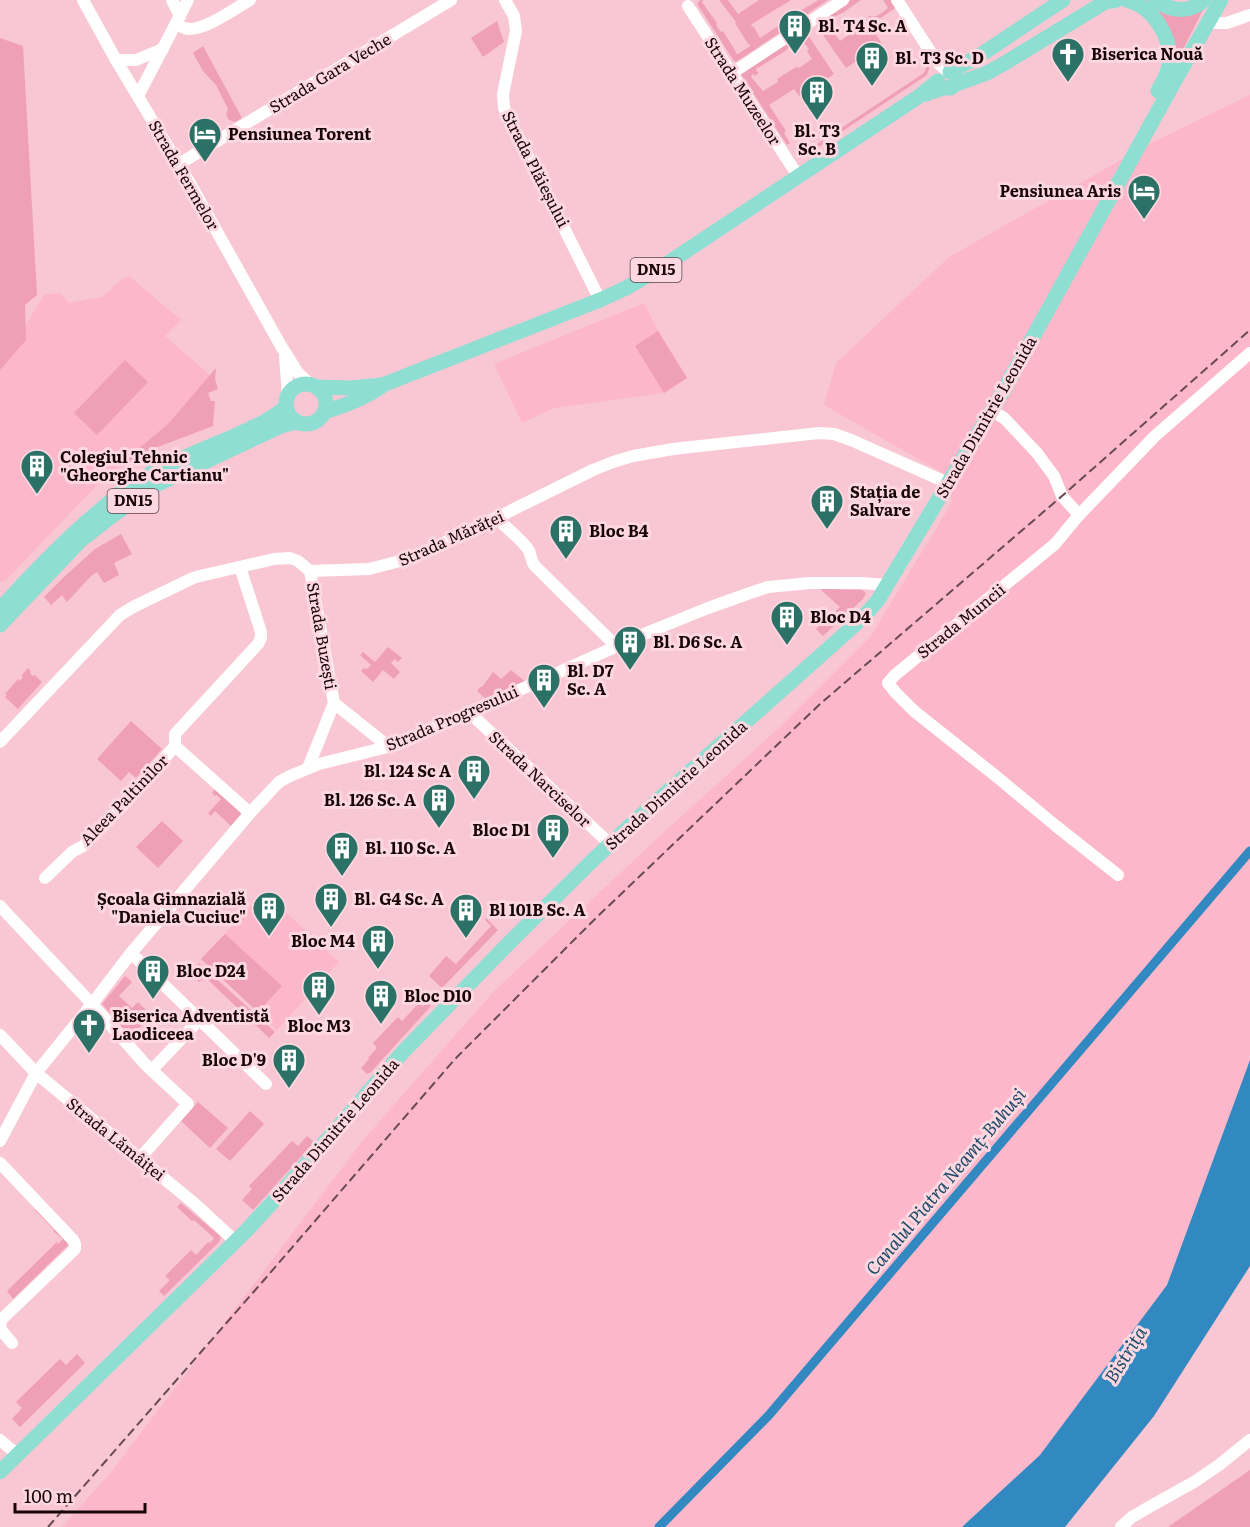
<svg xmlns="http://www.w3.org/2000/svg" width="1250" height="1527" viewBox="0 0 1250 1527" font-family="Literata,serif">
	<rect width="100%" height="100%" fill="#f9c7d3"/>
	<g fill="#fdb7ca">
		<polygon points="1250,95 1250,1060 1167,1285 1040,1455 962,1527 62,1527 112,1471 364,1139 494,991 663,833 781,726 871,636 952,502 946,475 824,405 836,363 949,257 1151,143"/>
		<polygon points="129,276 181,320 165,336 210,375 168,424 101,481 5,581 0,582 0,353 11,349 44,295 60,293 69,303 102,297 121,280"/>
		<polygon points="644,303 658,331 687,378 664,393 554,408 522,423 494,364"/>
		<polygon points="264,892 339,962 277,1030 201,959"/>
	</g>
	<g fill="#efa0b6" fill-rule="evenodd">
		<polygon points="700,0 703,0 702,2 717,23 716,25 721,32 723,31 736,52 735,53 738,54 750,46 750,45 748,44 735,23 736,22 719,0 728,0 738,14 759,0 791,0 752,24 751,26 754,27 760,38 808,6 809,6 818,0 828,0 736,62 734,61 697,4"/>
		<path d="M851 0H861L844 12 832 18 833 21 835 22 830 25 829 24 827 25 832 34 834 33 840 41 853 32V29L869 18 868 15C875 20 881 13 888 8L883 0H892L897 7 870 25 882 44 846 68 816 25 817 23Z"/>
		<polygon points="1141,0 1205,6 1173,69"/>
		<polygon points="497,21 504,42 483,57 471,38"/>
		<path d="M803 32H806L834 74 800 97 794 89 769 105 786 131 784 133 790 143 787 145 741 74ZM802 41 809 49 807 51 812 59 799 68 796 67 777 79 778 82 763 91 751 77 753 74 755 76 759 72H757L756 69 784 52 794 43 797 45 796 47 801 44V42Z"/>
		<polygon points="0,38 23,46 37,295 25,305 26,340 0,370"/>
		<polygon points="203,46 242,118 235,122 229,120 226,115 228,109 216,85 203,71 193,53"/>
		<polygon points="927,66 930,66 927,75 805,156 799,156 924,73"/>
		<polygon points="658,331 687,378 664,393 635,346"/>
		<polygon points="125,360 148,382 97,435 74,413"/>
		<polygon points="216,368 215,379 218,389 208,393 211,401 215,401 213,426 150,450 128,463 125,460 168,424"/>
		<polygon points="121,534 132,554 114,563 119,575 104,583 97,572 92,575 67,602 62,595 51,605 44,597 64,577 95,549"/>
		<polygon points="822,589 862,590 866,593 863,599 823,636 816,629 840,607 821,590"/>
		<polygon points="388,647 402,658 398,662 395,659 391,663 400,672 394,679 383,670 373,682 361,671 364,668 367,669 371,665 360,655 363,652 375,662"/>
		<polygon points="28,668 31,672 30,673 33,676 35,675 42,682 18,709 5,697 7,695 5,694 18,679 20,681 23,677 21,676"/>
		<polygon points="511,670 526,682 487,700 477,691 480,687 482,687 493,672 501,679"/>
		<polygon points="131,721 162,749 136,778 129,772 121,781 97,759"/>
		<polygon points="215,789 241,813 241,815 231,826 215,811 211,816 208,813 221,799 216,795 215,796 212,793"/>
		<polygon points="162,821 183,841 158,868 136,847"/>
		<polygon points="486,918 498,930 442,988 429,976 446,956 456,964 491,926 485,920"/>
		<polygon points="225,934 282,986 258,1012 201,959"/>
		<polygon points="199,963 275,1032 269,1038 205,977 199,982 190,973"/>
		<polygon points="125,976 132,982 119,996 132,1008 138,1002 152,1016 130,1036 102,1004"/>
		<polygon points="427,1002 431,1006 370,1073 367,1074 361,1068 369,1059 368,1058 377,1048 373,1043 398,1017 402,1021 419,1003 423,1006"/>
		<polygon points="198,1102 228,1128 210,1148 181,1121"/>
		<polygon points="250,1111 264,1124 230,1161 216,1149"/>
		<polygon points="307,1136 314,1142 253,1210 242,1200 252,1189 249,1186 292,1141 298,1146"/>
		<polygon points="181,1203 219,1235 221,1238 219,1242 164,1296 159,1291 170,1280 165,1276 191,1250 196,1255 208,1242 210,1243 214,1238 194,1220 192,1221 177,1207"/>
		<polygon points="38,1208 68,1242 68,1245 13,1299 7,1291 57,1242 58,1244 63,1239 53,1231 54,1230 35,1210"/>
		<polygon points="77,1354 85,1363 20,1427 12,1419 22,1408 16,1402 60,1359 66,1365"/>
		<polygon points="1250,1470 1250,1527 1168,1527"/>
	</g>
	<polygon fill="#3288c0" points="1250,1060 1250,1266 1154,1416 1065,1527 962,1527 1040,1455 1167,1285"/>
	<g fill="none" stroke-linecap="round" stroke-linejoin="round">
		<polyline stroke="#3288c0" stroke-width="9" points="659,1527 769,1415 1250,851"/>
		<g stroke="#fff" stroke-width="12">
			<polyline points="83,0 116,60 188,180 281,346 298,373 311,385"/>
			<polyline points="172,0 180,16"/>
			<polyline points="505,0 514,16 516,31 503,94 504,108 600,300"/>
			<polyline points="897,0 937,62 947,71"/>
			<polyline points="688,6 798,176"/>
			<polyline points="1208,23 1227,23 1250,15"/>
			<path d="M176 24C181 26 184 29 189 29 207 29 234 9 250 0"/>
			<polyline points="116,60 136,60 163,49"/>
			<polyline points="732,73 843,0"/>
			<polyline points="138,96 188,0"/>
			<polyline points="179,164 451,0"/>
			<polyline points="285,356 288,396"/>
			<polyline points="992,411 1004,418 1037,453 1054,476 1062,496 1079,515"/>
			<path d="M496 518C504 526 524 541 529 551 531 555 531 560 534 565L616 646"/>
			<polyline points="334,703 389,747"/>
			<polyline points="470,713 610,844"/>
			<polyline points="0,742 120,615 135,606 193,578 200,576 274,559 290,558 298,561 310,571 369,569 400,561 416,556 496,518 593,470 613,462 633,456 673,449 819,433 834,434 851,440 948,483"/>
			<polyline points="175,746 250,813"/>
			<polyline points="308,768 334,703 310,571"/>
			<polyline points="1118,875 1056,826 997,777 914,711 895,692 888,683 895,675 1055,544 1079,515 1155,436 1250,353"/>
			<polyline points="45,878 72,852 83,846 102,827 128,800 175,746 175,734 258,644 261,638 261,632 240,567"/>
			<polyline points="0,906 92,1004 145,1064 188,1104 140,1158"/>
			<polyline points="131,953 266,1084"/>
			<polyline points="0,1035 36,1073 195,1204 235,1241"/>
			<polyline points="152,1070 199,1020"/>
			<polyline points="0,1141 36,1073 92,1004 131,953 250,813 279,782 290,776 319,764 399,744 644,634 708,608 750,593 768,587 810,583 861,583 887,585"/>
			<polyline points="0,1163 73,1240 75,1244 75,1249 1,1320"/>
			<polyline points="0,1319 1,1330 12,1343"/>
			<polyline points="0,1440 18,1455"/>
			<polyline points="1121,1527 1132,1517 1151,1506 1194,1482 1219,1465 1250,1440"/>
		</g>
		<g stroke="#8fded2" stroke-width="15">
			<path d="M1126 0C1153 6 1173 38 1169 65 1168 74 1162 83 1158 91"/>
			<path d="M1155 0C1170 11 1189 14 1204 0"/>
			<polyline points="950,72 982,54 1063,0"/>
			<polyline points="926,94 943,88 951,88 954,85 987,73 1005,63 1097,7 1105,2 1117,0"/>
			<circle cx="306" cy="404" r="20"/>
			<polyline points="316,387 351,388 382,385"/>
			<path d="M324 412C346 405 366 398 385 384L600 300 626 288 659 269 918 97 938 81"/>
			<path d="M0 609C31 575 62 542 98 512 110 502 121 491 134 483 162 466 199 451 230 438 251 428 268 422 286 407"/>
			<polyline points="0,625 81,540 112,516 154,486 281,426 296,422"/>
			<polyline points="0,1472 246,1231 281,1193 403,1052 511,941 592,861 648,809 847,632 867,613 878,600 1001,395 1173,84 1221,0"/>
		</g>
		<polyline stroke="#684a52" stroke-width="2" stroke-dasharray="9 4.5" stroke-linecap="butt" points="48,1527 264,1280 455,1059 597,917 820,704 1062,496 1250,330"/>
	</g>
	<defs>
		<symbol id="building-pin" viewBox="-11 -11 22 30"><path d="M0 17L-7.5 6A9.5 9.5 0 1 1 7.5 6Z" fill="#2c7166" stroke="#fed8e1"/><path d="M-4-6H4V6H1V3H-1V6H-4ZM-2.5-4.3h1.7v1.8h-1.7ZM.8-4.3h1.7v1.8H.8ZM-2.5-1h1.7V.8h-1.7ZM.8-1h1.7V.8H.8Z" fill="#fff"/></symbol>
		<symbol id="church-pin" viewBox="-11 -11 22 30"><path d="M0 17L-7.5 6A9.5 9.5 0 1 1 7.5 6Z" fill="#2c7166" stroke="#fed8e1"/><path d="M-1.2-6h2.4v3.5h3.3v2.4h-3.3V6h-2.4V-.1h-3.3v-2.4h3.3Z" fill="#fff"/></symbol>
		<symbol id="hotel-pin" viewBox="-11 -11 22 30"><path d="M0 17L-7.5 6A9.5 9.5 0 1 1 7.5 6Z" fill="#2c7166" stroke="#fed8e1"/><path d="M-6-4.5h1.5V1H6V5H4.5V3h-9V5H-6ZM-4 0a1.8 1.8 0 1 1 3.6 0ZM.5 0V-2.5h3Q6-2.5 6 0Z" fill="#fff"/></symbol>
	</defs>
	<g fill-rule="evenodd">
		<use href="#building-pin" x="776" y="7" width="38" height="52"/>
		<use href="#church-pin" x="1049" y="35" width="38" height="52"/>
		<use href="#building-pin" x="853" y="39" width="38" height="52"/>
		<use href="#building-pin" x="798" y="73" width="38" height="52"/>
		<use href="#hotel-pin" x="186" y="115" width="38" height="52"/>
		<use href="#hotel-pin" x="1125" y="172" width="38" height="52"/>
		<use href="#building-pin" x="18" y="447" width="38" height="52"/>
		<use href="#building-pin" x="808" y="482" width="38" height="52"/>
		<use href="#building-pin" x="547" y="512" width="38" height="52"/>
		<use href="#building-pin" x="768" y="598" width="38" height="52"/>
		<use href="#building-pin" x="611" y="623" width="38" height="52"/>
		<use href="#building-pin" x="525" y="661" width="38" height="52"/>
		<use href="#building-pin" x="455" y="752" width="38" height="52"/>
		<use href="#building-pin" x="420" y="781" width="38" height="52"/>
		<use href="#building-pin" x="534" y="811" width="38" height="52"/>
		<use href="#building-pin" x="323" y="829" width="38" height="52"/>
		<use href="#building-pin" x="312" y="880" width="38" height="52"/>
		<use href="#building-pin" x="250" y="889" width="38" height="52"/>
		<use href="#building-pin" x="447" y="891" width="38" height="52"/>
		<use href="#building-pin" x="359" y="922" width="38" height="52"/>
		<use href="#building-pin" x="134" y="952" width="38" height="52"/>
		<use href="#building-pin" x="300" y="968" width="38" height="52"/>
		<use href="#building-pin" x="362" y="977" width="38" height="52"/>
		<use href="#church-pin" x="70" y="1006" width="38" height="52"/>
		<use href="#building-pin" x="270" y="1041" width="38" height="52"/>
	</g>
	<g text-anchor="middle" stroke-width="6" stroke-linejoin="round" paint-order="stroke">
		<g fill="#fed8e1" stroke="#5d444b" stroke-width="1.5">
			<rect x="630.5" y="258" width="51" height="24" rx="4.5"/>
			<rect x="107.5" y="489" width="51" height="24" rx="4.5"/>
		</g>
		<g font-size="15" font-weight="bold" fill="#18050b">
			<text x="656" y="275">DN15</text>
			<text x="133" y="506">DN15</text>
		</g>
		<g font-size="16" font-weight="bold" fill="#18050b" stroke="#fed8e1" text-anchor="start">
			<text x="818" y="32">Bl. T4 Sc. A</text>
			<text x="1091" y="60">Biserica Nouă</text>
			<text x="895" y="64">Bl. T3 Sc. D</text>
			<text x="817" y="137" text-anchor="middle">Bl. T3<tspan x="817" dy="18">Sc. B</tspan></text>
			<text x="228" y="140">Pensiunea Torent</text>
			<text x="1121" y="197" text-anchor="end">Pensiunea Aris</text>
			<text x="60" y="463">Colegiul Tehnic<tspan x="60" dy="18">"Gheorghe Cartianu"</tspan></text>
			<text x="850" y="498">Stația de<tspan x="850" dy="18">Salvare</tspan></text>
			<text x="589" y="537">Bloc B4</text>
			<text x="810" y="623">Bloc D4</text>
			<text x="653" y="648">Bl. D6 Sc. A</text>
			<text x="567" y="677">Bl. D7<tspan x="567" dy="18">Sc. A</tspan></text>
			<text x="451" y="777" text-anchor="end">Bl. 124 Sc A</text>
			<text x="416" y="806" text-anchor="end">Bl. 126 Sc. A</text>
			<text x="530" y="836" text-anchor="end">Bloc D1</text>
			<text x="365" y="854">Bl. 110 Sc. A</text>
			<text x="246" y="905" text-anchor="end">Școala Gimnazială<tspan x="246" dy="18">"Daniela Cuciuc"</tspan></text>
			<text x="354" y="905">Bl. G4 Sc. A</text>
			<text x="489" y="916">Bl 101B Sc. A</text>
			<text x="355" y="947" text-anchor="end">Bloc M4</text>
			<text x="176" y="977">Bloc D24</text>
			<text x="404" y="1002">Bloc D10</text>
			<text x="112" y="1022">Biserica Adventistă<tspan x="112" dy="18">Laodiceea</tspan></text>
			<text x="319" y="1032" text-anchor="middle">Bloc M3</text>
			<text x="266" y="1066" text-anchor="end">Bloc D'9</text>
		</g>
		<g font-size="16" fill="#18050b" stroke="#fed8e1">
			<text transform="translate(330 73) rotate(-31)" y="6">Strada Gara Veche</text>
			<text transform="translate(743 91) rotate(57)" y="6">Strada Muzeelor</text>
			<text transform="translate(536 169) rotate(63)" y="6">Strada Plăieșului</text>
			<text transform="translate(184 175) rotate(60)" y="6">Strada Fermelor</text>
			<text transform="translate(986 417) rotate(-60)" y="6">Strada Dimitrie Leonida</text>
			<text transform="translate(451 538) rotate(-24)" y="6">Strada Mărăței</text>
			<text transform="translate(961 621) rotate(-39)" y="6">Strada Muncii</text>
			<text transform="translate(322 636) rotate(80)" y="6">Strada Buzești</text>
			<text transform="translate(452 718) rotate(-23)" y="6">Strada Progresului</text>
			<text transform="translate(540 779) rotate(43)" y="6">Strada Narciselor</text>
			<text transform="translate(676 785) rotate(-42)" y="6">Strada Dimitrie Leonida</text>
			<text transform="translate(124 800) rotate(-46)" y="6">Aleea Paltinilor</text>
			<text transform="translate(335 1130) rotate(-49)" y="6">Strada Dimitrie Leonida</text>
			<text transform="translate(116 1139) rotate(39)" y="6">Strada Lămâiței</text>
		</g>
		<g font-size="18" font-style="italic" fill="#1d4a68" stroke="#fed8e1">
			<text transform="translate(946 1182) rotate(-50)" y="6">Canalul Piatra Neamț-Buhuși</text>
			<text transform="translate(1126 1355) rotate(-58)" y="6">Bistrița</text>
		</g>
	</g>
	<path d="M15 1503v9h130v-9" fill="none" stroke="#18050b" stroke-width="3"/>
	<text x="24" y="1503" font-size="18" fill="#18050b" stroke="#fed8e1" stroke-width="4.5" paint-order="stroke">100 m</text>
</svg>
